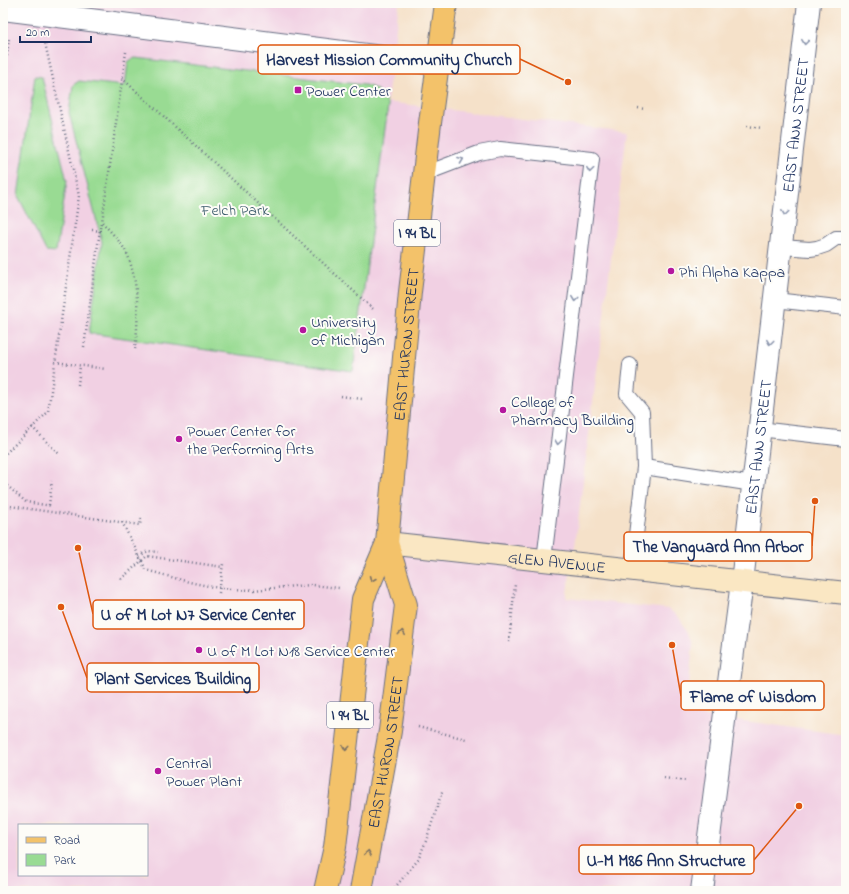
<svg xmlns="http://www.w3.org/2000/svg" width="849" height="894" viewBox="0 0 849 894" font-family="'Indie Flower',sans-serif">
	<rect width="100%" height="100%" fill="#fdfcf7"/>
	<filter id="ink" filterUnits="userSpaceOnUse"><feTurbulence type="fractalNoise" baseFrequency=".025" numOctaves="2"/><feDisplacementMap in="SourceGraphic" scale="8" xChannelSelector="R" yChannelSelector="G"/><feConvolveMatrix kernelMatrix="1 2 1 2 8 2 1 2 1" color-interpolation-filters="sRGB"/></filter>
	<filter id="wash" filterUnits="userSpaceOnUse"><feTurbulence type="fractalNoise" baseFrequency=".012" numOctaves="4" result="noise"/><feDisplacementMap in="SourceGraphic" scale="16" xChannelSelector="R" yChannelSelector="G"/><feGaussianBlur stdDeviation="0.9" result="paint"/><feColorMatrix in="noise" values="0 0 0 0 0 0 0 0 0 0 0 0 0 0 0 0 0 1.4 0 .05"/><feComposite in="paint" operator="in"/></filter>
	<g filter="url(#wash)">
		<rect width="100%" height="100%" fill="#f5e1c9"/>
		<path fill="#f1d0e3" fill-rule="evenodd" d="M3 3H399L387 102 627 132 575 545 566 598 668 609 678 616 683 624 689 632 693 644 686 713 846 735V891H3ZM19 825H147V875H19Z"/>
		<g fill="#99db93" stroke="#5a8578">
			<path d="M136 58 365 85C377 88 384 94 388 106L353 371 89 333 102 242 69 113 73 85 79 81 125 86 128 62 132 59Z"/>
			<polygon points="35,76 42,77 67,181 56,252 46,251 18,196"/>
		</g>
	</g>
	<g filter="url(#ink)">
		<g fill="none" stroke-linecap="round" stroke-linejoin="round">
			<defs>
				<g id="service">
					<polyline points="424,174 479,153 500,149 592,159 544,560"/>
					<polyline points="781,247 810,249 817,248 826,245 836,238 846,238"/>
					<polyline points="775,300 846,308"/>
					<polyline points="630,365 627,394 642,412 644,467 632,569"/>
					<polyline points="759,429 846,439"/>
					<polyline points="644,467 753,484"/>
				</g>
				<g id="minor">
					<polyline points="3,9 437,64"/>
					<path id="s1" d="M742 582 809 3"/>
				</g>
				<polyline id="tertiary" points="702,891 742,582"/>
				<g id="secondary">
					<path id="s2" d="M387 543 846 593"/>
				</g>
				<g id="primary">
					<path id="s3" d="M325 891 335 847 363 599 387 543 410 292 430 123 446 3"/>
					<path id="s4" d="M361 891 390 731 406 605 387 543"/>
				</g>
			</defs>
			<use href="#service" stroke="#676d83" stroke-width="16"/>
			<use href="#minor" stroke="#676d83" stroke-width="24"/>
			<use href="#tertiary" stroke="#676d83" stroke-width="24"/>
			<use href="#secondary" stroke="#676d83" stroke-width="24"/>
			<use href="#primary" stroke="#676d83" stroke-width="24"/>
			<g stroke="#676d83" stroke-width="2.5" stroke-dasharray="1 3" stroke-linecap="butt">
				<path d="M126 52 102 222C110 231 124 245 128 256 139 286 139 319 135 349"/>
				<polyline points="7,56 9,38"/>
				<polyline points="122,78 373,309"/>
				<polyline points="638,108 645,109"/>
				<polyline points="747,126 762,128"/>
				<polyline points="92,230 101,231"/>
				<polyline points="84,347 101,222"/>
				<polyline points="55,362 106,369"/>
				<polyline points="78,385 80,366"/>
				<polyline points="341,396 362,399"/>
				<polyline points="32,427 60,455"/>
				<polyline points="3,456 48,412 79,196 45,43"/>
				<polyline points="4,483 26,502 52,506"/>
				<polyline points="3,505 140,525 141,519 139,519"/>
				<polyline points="49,505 52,481"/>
				<polyline points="122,522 146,570 189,582 213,587 232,589 254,590 295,586 313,585 339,588"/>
				<polyline points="139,556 148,551 158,552"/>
				<polyline points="121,579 147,556 223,567"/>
				<polyline points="219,593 223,564"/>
				<polyline points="509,642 515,584"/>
				<polyline points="418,727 466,739"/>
				<polyline points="664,778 687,781"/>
				<polyline points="392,891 418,860 426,841 443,789"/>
			</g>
			<use href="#service" stroke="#fff" stroke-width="14"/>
			<use href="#minor" stroke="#fff" stroke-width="22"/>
			<use href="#tertiary" stroke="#fff" stroke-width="22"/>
			<use href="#secondary" stroke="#fae7c3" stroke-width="22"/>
			<use href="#primary" stroke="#f3c26a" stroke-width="22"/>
		</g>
		<defs><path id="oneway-chevron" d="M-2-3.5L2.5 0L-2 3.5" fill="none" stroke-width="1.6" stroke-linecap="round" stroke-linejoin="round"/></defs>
		<g stroke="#8d97ae">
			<use href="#oneway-chevron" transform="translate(805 42) rotate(97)"/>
			<use href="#oneway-chevron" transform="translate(461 160) rotate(-21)"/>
			<use href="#oneway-chevron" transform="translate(590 170) rotate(97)"/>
			<use href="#oneway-chevron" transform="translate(785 213) rotate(97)"/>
			<use href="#oneway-chevron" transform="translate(575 299) rotate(97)"/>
			<use href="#oneway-chevron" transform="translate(770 342) rotate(97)"/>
			<use href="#oneway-chevron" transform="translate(558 442) rotate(97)"/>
		</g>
		<g stroke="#7c7163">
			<use href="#oneway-chevron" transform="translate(372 579) rotate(113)"/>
			<use href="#oneway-chevron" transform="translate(402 633) rotate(-83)"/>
			<use href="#oneway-chevron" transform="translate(346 748) rotate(97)"/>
			<use href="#oneway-chevron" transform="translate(368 853) rotate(-81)"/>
		</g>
	</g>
	<g fill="#b5179e" stroke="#fdfcf7" stroke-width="1.5">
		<rect x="294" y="86" width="8" height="8" rx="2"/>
		<circle cx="671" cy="271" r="4"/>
		<circle cx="303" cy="330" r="4"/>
		<circle cx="503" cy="410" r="4"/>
		<circle cx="179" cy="439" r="4"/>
		<circle cx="199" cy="650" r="4"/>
		<circle cx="158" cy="771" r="4"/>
	</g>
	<g text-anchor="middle" stroke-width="4" stroke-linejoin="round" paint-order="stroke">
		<g fill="#fdfcf7" stroke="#5f6c8c" stroke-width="1">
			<rect x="394" y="220" width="46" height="26" rx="3"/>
			<rect x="327" y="702" width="46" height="26" rx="3"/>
		</g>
		<g font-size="15" font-weight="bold" fill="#1b2f5e">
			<text x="417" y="238">I 94 BL</text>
			<text x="350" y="720">I 94 BL</text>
		</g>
		<g font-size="16" fill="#1b2f5e" stroke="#fdfcf7" text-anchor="start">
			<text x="306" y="96">Power Center</text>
			<text x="679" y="277">Phi Alpha Kappa</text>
			<text x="311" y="327">University<tspan x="311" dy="18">of Michigan</tspan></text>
			<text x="511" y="407">College of<tspan x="511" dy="18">Pharmacy Building</tspan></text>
			<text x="187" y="436">Power Center for<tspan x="187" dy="18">the Performing Arts</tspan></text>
			<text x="207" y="656">U of M Lot N18 Service Center</text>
			<text x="166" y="768">Central<tspan x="166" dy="18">Power Plant</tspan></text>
		</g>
		<g font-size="16" fill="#1b2f5e" stroke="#fdfcf7">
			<text dy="6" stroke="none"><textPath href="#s1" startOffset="460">EAST ANN STREET</textPath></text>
			<text dy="6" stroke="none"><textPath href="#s3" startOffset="555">EAST HURON STREET</textPath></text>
			<text dy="6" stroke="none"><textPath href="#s1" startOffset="136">EAST ANN STREET</textPath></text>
			<text dy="6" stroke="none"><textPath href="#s2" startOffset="171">GLEN AVENUE</textPath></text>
			<text dy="6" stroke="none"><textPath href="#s4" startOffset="141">EAST HURON STREET</textPath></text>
		</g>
		<g font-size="16" fill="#3a5a6b" stroke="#fdfcf7">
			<text x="235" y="215">Felch Park</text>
		</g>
	</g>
	<path fill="none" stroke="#de5710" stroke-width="1.5" d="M568 82L520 59M815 501L812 546M78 548L93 614M61 607L87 678M672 645L681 696M799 806L754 860"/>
	<g fill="#de5710" stroke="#fdfcf7" stroke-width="1.5">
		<circle cx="568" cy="82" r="4"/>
		<circle cx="815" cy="501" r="4"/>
		<circle cx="78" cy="548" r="4"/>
		<circle cx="61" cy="607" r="4"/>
		<circle cx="672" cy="645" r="4"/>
		<circle cx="799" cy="806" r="4"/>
	</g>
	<g fill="#fdfcf7" stroke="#de5710" stroke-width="1.5">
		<rect x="258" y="45" width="262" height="29" rx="4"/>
		<rect x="624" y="532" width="188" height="29" rx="4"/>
		<rect x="93" y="600" width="211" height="29" rx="4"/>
		<rect x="87" y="663" width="172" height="29" rx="4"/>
		<rect x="681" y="681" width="143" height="29" rx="4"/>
		<rect x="579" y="845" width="175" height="29" rx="4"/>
	</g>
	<g font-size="17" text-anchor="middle" font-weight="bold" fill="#1b2f5e">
		<text x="389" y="65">Harvest Mission Community Church</text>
		<text x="718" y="552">The Vanguard Ann Arbor</text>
		<text x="198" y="620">U of M Lot N7 Service Center</text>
		<text x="173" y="684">Plant Services Building</text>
		<text x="753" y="702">Flame of Wisdom</text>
		<text x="666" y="866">U-M M86 Ann Structure</text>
	</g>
	<rect width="849" height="894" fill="none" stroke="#fdfcf7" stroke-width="16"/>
	<rect x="18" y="824" width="130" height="52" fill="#fdfcf7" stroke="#a3aaba"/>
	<rect x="26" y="837" width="20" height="6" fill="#f3c26a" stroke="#a3aaba"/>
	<text x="54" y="844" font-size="12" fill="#1b2f5e">Road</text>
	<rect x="26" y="854" width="20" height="12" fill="#99db93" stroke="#a3aaba"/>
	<text x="54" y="864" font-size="12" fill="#1b2f5e">Park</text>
	<path d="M20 36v6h71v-6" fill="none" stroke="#1b2f5e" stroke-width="2"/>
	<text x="26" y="36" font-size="12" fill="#1b2f5e" stroke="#fdfcf7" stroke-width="3" paint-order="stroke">20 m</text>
</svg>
